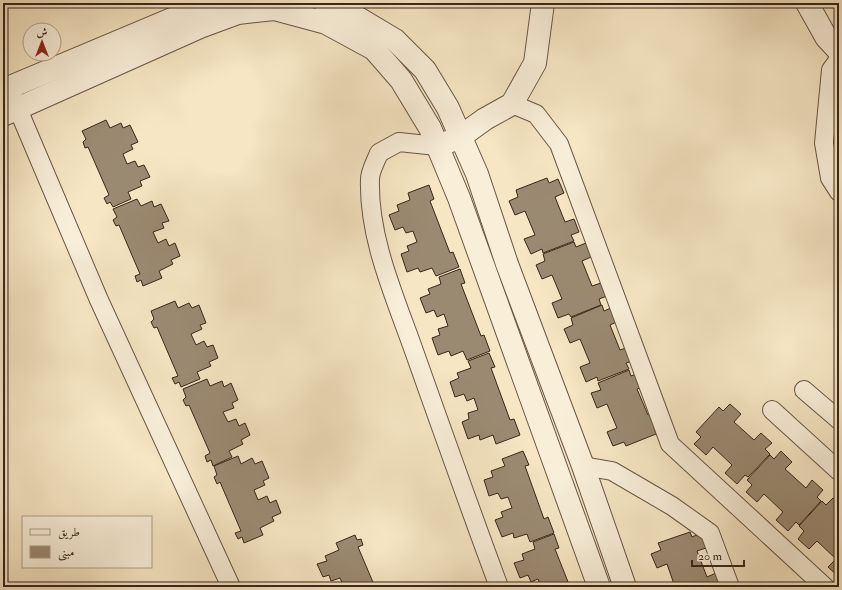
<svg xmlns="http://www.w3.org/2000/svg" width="842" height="590" viewBox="0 0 842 590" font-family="'IM FELL Double Pica',Amiri,serif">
	<rect width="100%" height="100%" fill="#f6e6c4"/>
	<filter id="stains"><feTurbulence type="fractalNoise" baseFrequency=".005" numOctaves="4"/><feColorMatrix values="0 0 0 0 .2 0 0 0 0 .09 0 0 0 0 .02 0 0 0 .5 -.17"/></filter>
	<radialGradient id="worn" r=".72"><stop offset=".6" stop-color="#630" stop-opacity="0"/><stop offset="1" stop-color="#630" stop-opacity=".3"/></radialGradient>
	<g fill="#9b8a72" stroke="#382619">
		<polygon points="106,120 110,128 121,123 123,128 130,125 138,142 131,145 133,149 123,154 127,164 135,161 138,167 144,165 150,177 140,181 142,186 128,192 131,199 113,207 110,202 107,204 104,198 109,195 88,147 85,148 83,142 86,139 82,131"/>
		<polygon points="547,178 549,183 558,179 564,193 555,197 565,222 574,219 579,232 571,235 574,241 543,253 542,249 531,254 524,239 535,235 525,211 515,215 509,201 518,197 516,190"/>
		<polygon points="429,185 434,199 430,201 450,253 453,252 459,267 436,276 432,268 420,272 418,268 407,272 401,254 409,251 407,246 417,242 413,231 406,233 403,227 395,230 389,215 399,211 397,205 410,200 408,193"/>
		<polygon points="137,199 141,206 152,201 154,207 161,204 169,221 162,223 164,228 153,232 158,243 166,239 169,246 175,243 180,256 171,260 173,264 159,271 162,278 143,286 141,280 137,282 135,276 140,274 119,225 116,226 113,220 117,217 113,209"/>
		<polygon points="574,242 576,247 586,243 591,257 582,261 592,286 601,283 607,296 599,299 601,305 571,317 569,314 558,318 552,303 562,299 552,275 542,279 536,265 545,261 543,254"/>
		<polygon points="460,269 465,283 461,284 481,336 484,335 490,351 467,360 463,351 451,356 449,351 438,355 432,338 440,335 438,329 448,326 444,314 437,317 434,310 426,313 420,298 430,294 428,289 441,284 439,277"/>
		<polygon points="175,301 178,308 189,303 192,308 199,305 206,323 200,325 202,329 191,334 196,345 204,341 207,347 213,345 218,358 209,362 211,366 197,372 200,379 181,387 179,382 175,384 172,378 178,376 157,327 154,328 151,322 154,319 151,311"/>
		<polygon points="602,305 604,311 613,307 619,321 610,325 620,350 629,347 635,360 626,363 629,369 598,381 597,377 586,382 580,367 590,363 580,339 570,343 564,329 573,325 571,318"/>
		<polygon points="489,353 495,367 491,368 510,420 514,419 520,435 496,444 493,435 480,440 479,435 468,439 462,422 469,419 468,413 478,410 474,398 467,401 464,394 455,397 450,382 459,378 457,373 471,368 468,361"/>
		<polygon points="629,370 631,376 641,372 646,386 637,389 648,415 656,411 662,425 654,428 656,434 626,446 624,442 613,446 607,432 617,428 607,404 597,408 591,393 601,390 598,383"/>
		<polygon points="207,379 210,386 222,381 224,387 231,383 238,400 232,403 234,408 223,412 228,422 236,419 239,426 245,423 250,435 241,440 243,444 229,451 232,457 213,466 211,460 207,462 205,456 210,453 189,405 186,406 183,400 186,397 183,389"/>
		<polygon points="730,404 741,414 734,422 754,440 761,433 772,443 765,449 770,454 748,477 745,475 737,484 725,473 732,465 713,447 706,455 694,444 701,437 696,432 719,407 723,411"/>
		<polygon points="523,451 529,465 525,466 544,519 548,517 554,533 530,542 527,534 514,538 513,533 502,537 495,520 503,517 501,512 512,508 508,497 501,499 498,493 489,496 484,480 493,477 491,471 505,466 502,459"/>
		<polygon points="781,451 792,462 785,469 806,488 812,480 823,490 817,497 821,501 799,525 796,522 788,531 776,520 783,512 764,494 757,502 746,492 752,485 747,480 770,455 774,459"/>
		<polygon points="238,456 241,464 252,458 255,464 262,461 269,478 263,481 265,485 254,490 258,500 267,496 270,503 276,500 281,513 272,517 274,521 260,528 263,535 244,543 242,537 238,539 235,533 241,531 220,482 217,484 214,477 217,475 214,466"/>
		<polygon points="833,498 839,504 839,514 837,515 839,517 839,577 828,567 836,559 817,541 809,549 798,539 804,531 799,526 822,501 826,505"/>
		<polygon points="690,532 692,537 701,533 706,548 697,551 707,577 716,573 721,587 675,587 667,564 657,568 651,554 661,550 658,543"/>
		<polygon points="554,534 559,548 555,549 570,587 541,587 538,579 531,582 528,575 520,578 514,563 524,560 522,554 535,549 533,542"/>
		<polygon points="355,535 357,540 361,539 363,545 358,547 375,587 344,587 340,578 331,581 329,575 323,577 317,564 327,561 325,556 339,550 336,543"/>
	</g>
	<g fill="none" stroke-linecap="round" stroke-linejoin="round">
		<defs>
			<g id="minor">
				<polyline points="839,59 831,70 824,143 830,178 839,192"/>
				<polyline points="12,95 99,300 231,587"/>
				<polyline points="512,104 536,114 559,144 670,444 825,587"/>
				<path d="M437 146 399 142 379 153C376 161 370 171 370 179 368 238 395 297 414 351 442 430 470 509 499 587"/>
				<polyline points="804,390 839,420"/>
				<polyline points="772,410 839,471"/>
				<polyline points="583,466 612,471 672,506 710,533 730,587"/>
			</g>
			<g id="tertiary">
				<polyline points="325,3 343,9 395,40 425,70 448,108 477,174 507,264 583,466 625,587"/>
				<polyline points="807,3 826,37 839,51"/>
				<polyline points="3,90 210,3"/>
				<polyline points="3,115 200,27 238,13 274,9 326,23 374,49 401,80 430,128 459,198 599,587"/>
				<polyline points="448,142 460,137 485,119 512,104 535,63 543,3"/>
			</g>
		</defs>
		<use href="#minor" stroke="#685644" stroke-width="20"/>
		<use href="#tertiary" stroke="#685644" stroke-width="24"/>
		<use href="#minor" stroke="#f9efd9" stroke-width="18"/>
		<use href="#tertiary" stroke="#f9efd9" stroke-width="22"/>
	</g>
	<rect width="842" height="590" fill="none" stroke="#f6e6c4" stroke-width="16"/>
	<rect x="4" y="4" width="834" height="582" fill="none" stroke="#382619" stroke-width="2"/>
	<rect x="8" y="8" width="826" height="574" fill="none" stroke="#382619"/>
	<rect x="22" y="516" width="130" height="52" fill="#f9efd9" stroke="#ac9f8c"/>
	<rect x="30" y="529" width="20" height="6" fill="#f9efd9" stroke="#ac9f8c"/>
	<text x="58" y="536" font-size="12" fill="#382619">طريق</text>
	<rect x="30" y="546" width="20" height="12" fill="#9b8a72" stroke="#ac9f8c"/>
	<text x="58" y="556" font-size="12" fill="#382619">مبنى</text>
	<g transform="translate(42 42)"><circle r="19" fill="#f9efd9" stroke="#ac9f8c"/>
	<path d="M0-3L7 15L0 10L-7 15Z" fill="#8f2418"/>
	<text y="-6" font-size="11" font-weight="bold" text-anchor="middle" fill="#382619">ش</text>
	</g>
	<path d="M692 560v6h52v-6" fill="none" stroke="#382619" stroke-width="2"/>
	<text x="698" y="560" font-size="12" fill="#382619" stroke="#f9efd9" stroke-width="3" paint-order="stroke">20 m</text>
	<rect width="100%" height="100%" filter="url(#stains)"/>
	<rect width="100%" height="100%" fill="url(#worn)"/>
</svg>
